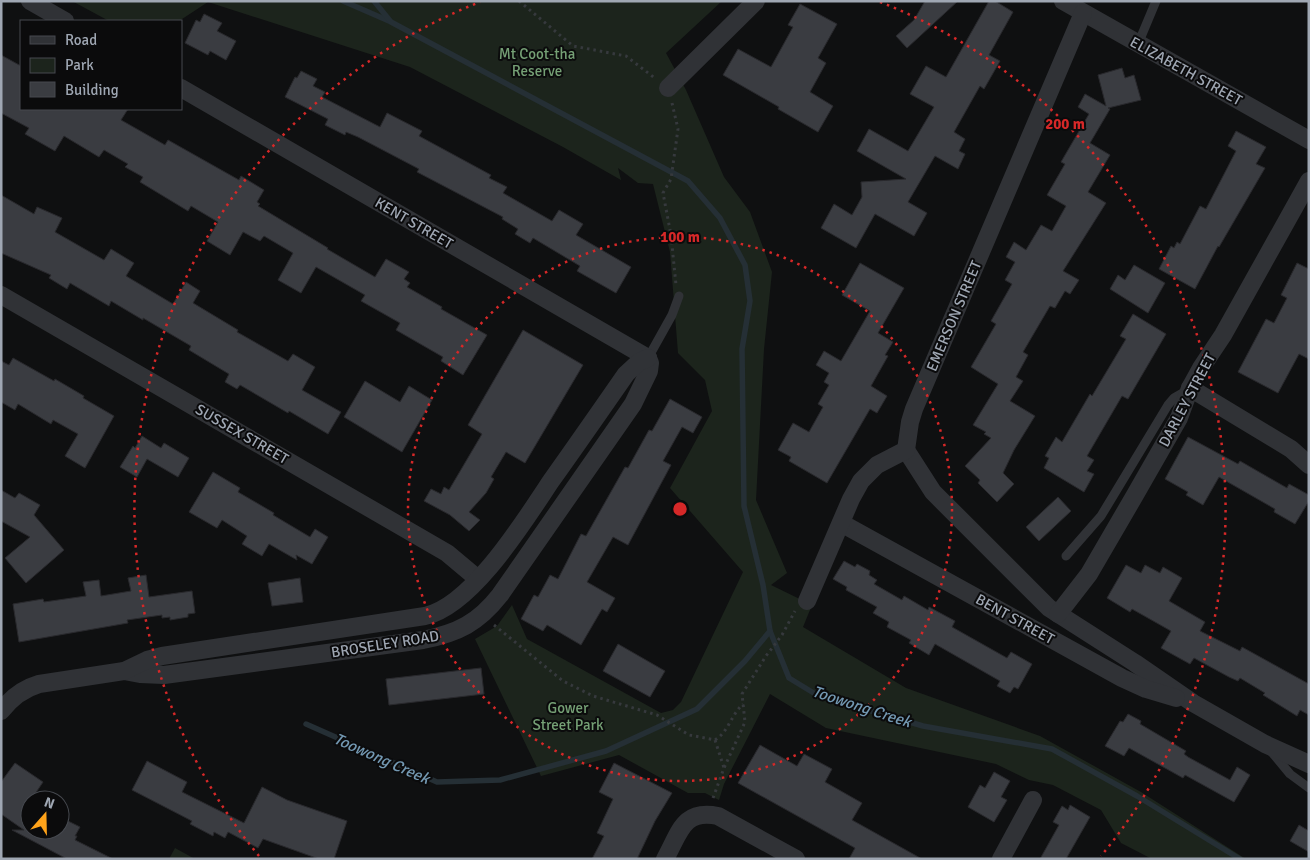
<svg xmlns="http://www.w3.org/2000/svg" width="1310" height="860" viewBox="0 0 1310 860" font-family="Signika,sans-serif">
	<rect width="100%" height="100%" fill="#0f1011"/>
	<g fill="#1c241c">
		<polygon points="72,1 722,1 666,53 686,90 724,177 750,212 772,272 764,349 756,500 787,573 771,585 812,605 803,627 906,688 1040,736 1141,792 1246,859 1152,859 1121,843 1101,810 1053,785 1029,780 996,764 826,728 770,694 724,784 719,800 705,793 688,793 619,755 541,776 475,639 497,626 512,605 527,639 661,713 673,710 681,702 743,572 670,488 712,411 705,380 678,353 670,252 653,184 638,183 618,168 621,180 563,147 410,67 208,2 179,21 109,21"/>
		<polygon points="175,848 195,859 169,859"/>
	</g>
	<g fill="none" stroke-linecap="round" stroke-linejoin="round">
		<g stroke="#252f35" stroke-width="5.5">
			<polyline points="343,1 389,21"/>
			<polyline points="374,1 391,22 688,181 720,218 745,265 750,301 742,349 744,506 763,585 770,631 789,678 817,695 923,726 1052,749 1137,796 1240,859"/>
			<polyline points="306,724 437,782 500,780 606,751 697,709 745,661 770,631"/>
		</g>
	</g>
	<g fill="#3a3c41" stroke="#29292d">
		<polygon points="925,1 958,1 907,48 896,36 914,20"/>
		<polygon points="989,1 995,1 1013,12 989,55 1000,61 984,89 980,86 954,132 965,139 959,151 965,154 958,169 935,156 908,202 927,213 914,236 875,214 856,248 821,228 834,204 852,215 862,197 861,182 906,179 857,151 869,129 908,151 934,107 910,94 926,66 946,77"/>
		<polygon points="800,4 837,24 818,58 826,63 810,92 833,106 818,132 778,109 779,107 723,75 738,49 771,67 793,27 788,25"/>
		<polygon points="204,14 222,23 217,31 236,41 226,60 210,51 208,55 185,43 196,20 200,22"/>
		<polygon points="1,55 21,66 21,109 128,109 121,120 165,145 168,140 239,180 241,176 264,190 257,202 260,204 258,206 328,248 327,249 375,277 386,259 409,272 404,279 410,283 407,287 442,307 441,309 487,335 463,375 441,361 443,357 396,330 400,323 361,301 365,295 316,267 301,293 278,280 293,253 264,236 260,241 243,232 230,255 207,241 218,222 191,206 188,211 140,182 143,177 125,167 128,164 104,150 99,157 64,136 55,151 25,134 29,128 1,113"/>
		<polygon points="1122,68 1125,78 1134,75 1141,100 1108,108 1110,109 1090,143 1110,155 1088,192 1106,203 1063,271 1079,280 1070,294 1065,291 1055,308 1050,306 1023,352 1028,355 1016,377 1023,381 1010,401 1035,416 1014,450 1003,473 1014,484 997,502 978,483 980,480 965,466 991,438 984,434 986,432 973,425 998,384 971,367 996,324 991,321 1012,284 1005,280 1015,262 1006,257 1014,242 1026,250 1041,225 1052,231 1066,206 1047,195 1065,164 1061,162 1089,114 1078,107 1085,94 1106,106 1098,75"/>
		<polygon points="301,71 317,79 313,86 325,92 322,97 380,127 387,113 422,131 419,136 491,175 489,178 507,187 503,193 552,221 559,210 583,224 576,235 631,267 616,293 577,271 580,266 533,238 530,243 515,234 518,229 502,219 503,217 417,172 419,169 358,137 346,132 345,135 325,125 328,119 285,97 295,77 297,78"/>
		<polygon points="1236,131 1266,147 1256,164 1265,168 1219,247 1218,246 1195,289 1159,269 1171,246 1174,248 1177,242 1180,244 1200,206 1206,209 1236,151 1228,146"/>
		<polygon points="1,195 34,214 37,207 62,218 55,232 104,260 111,249 134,263 126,276 173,304 186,282 200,291 193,303 238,330 237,332 288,361 293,354 315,367 302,390 341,412 328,434 289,411 288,413 240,385 237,389 225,382 229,374 189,350 191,346 143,318 143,320 111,301 109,306 70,283 67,289 49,278 51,275 1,253"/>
		<polygon points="860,263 904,288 878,333 893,342 885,355 888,356 871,386 887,396 877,413 870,409 827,483 789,461 791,457 778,450 793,423 809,432 823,407 818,404 829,385 824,382 829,373 816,365 824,351 841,361 870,311 842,295"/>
		<polygon points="1297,263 1309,269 1309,359 1299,354 1278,393 1238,372 1266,319 1274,323 1287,298 1281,295"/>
		<polygon points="1134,265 1165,283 1148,313 1110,289 1118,275 1125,280"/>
		<polygon points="1133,314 1166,334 1128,399 1122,396 1087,456 1094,460 1087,471 1094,474 1084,492 1044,468 1049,458 1045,456 1056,437 1062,442 1090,394 1092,396 1126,339 1120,336"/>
		<polygon points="523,330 583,365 525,463 506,452 491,477 494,479 486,493 469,512 480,520 469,531 450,515 424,501 431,489 441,494 444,487 449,490 482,434 468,425"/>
		<polygon points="13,358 54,381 55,379 84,396 83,398 114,416 85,468 65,456 78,434 53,420 51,424 18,404 15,410 1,402 1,361 9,365"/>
		<polygon points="365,381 400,402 409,386 432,400 402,452 344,417"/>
		<polygon points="670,399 702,417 693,433 682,427 663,461 671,465 628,545 613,537 587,582 615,598 607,612 602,609 581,645 547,625 543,631 521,619 534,595 538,597 550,575 558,579 581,534 586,536 625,467 628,468 649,430 652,431"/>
		<polygon points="142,436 161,448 164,443 189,458 178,477 147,459 137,477 120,467 133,446 135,448"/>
		<polygon points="1188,437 1238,464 1240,461 1287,488 1289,484 1309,495 1309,501 1295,524 1274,512 1275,509 1219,477 1203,505 1186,495 1188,492 1165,479"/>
		<polygon points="213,472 240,488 238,492 274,513 273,515 310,537 315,529 328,537 312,564 296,555 297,560 269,544 262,556 242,544 247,536 222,520 217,528 189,512"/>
		<polygon points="1,490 15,498 19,493 40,505 34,515 64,550 26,583 5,558 30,537 1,521"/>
		<polygon points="1058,497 1071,511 1039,541 1026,527"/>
		<polygon points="844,561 855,567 857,564 870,571 869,575 877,580 874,584 902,600 904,596 928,610 929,607 955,621 952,627 1007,658 1011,652 1032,664 1018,689 1014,687 1010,693 997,686 1000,681 935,644 929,655 909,643 911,640 887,627 889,622 873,613 877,607 846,590 847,587 833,579"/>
		<polygon points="1126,565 1141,573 1145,565 1160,573 1163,567 1182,578 1169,601 1205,622 1200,631 1240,651 1242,647 1309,684 1309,715 1300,710 1297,716 1263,695 1265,693 1240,678 1238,681 1229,677 1194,658 1190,664 1161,648 1171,631 1132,609 1130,612 1107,598"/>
		<polygon points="146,575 149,597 192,591 195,613 188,614 188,617 170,620 170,617 162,618 162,615 127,620 128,623 19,642 13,604 43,599 44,602 86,596 83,582 99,580 101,596 131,591 128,578"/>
		<polygon points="300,578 303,602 272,606 268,583"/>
		<polygon points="618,644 665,671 650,697 603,671"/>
		<polygon points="481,668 484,694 389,705 386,679"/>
		<polygon points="1128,714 1141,721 1140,724 1186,751 1184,754 1188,757 1230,780 1237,767 1250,775 1234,802 1185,775 1183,778 1129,748 1124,756 1105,746 1120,721 1123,722"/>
		<polygon points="760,745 797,766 804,754 832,769 825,782 862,803 852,820 922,859 849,859 855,848 738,783"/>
		<polygon points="147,761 187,782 182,792 244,823 262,787 287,800 347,821 334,859 319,859 263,839 258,848 228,832 225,838 214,832 213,836 190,824 192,821 132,790"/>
		<polygon points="15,763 43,782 31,800 27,800 30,801 30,830 60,830 60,817 80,827 75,836 77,836 75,840 113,859 67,859 12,830 24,830 1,814 1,782"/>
		<polygon points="614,763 672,793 655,821 637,859 592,859 604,836 597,833 613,799 599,792"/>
		<polygon points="994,772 1010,781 1001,797 1007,800 994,822 968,807 980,785 985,788"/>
		<polygon points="1070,805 1090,817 1066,859 1040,859 1059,825 1053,822 1062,806 1068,810"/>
		<polygon points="1299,825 1309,831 1309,852 1290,841"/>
	</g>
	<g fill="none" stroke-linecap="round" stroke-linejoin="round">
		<g stroke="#36393d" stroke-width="3" stroke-dasharray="2.5 4" stroke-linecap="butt">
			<polyline points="519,1 573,46 626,56 656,79"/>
			<polyline points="672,103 678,129 671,179 663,193 671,235 676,285"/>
			<polyline points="494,625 563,681 593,696 657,715 689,735 715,740 724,768"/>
			<path d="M715 740C729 731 731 715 743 704"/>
			<polyline points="713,798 724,768 745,722 742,694 766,656 782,635 795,611"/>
		</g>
		<g stroke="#303236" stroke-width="9">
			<polyline points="1138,44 1156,1"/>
			<polyline points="648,358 672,315 679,296"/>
			<polyline points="1066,556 1101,516 1168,405 1174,398 1188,390"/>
			<polyline points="1270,750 1290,774 1309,788"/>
		</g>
		<g stroke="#303236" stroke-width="18">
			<polyline points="30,1 65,21"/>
			<polyline points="1063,1 1309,140"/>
			<polyline points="181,88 648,358"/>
			<polyline points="668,88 756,1"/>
			<polyline points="1,295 447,553 478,579"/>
			<polyline points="1190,388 1291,449 1309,465"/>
			<polyline points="906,450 933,492 1049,608 1135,663 1193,703 1265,744 1309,764"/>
			<polyline points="841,523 1122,678 1146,689 1176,698"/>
			<polyline points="807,601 851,499 861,481 877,465 906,450 910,422 914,409 1083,13"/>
			<polyline points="1058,614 1089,574 1135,495 1179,418 1190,388 1201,368 1223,335 1309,181"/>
			<path d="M124 671 140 674 164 675 423 640C458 633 478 623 500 595L633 404 649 371 650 363 648 358"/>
			<path d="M1 711C11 698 22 689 39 684L124 671 147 660 162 656 425 616C472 606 525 520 551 481 576 446 601 410 626 374L639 362 648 358"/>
			<path d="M665 859C680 832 683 809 718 816L796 859"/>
			<polyline points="1001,859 1033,800"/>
		</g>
	</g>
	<g fill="none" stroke="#d62828" stroke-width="2.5" stroke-dasharray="2.5 5">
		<circle cx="680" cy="509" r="272"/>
		<path d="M259 856A545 545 0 0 1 480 2M880 2A545 545 0 0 1 1101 856"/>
	</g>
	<g text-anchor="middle" stroke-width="4" stroke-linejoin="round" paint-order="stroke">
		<g font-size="15" fill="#75a075" stroke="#0b0b0c">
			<text x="537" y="59">Mt Coot-tha<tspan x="537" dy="17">Reserve</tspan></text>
			<text x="568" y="713">Gower<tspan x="568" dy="17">Street Park</tspan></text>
		</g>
		<g font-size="15" fill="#9fa7b3" stroke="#0b0b0c">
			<text transform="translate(1186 71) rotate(29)" y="5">ELIZABETH STREET</text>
			<text transform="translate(414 223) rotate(30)" y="5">KENT STREET</text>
			<text transform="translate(954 316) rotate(-67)" y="5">EMERSON STREET</text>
			<text transform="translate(1187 400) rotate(-62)" y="5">DARLEY STREET</text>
			<text transform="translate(242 434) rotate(30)" y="5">SUSSEX STREET</text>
			<text transform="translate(1015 619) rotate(29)" y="5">BENT STREET</text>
			<text transform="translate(385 644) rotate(-9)" y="5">BROSELEY ROAD</text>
		</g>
		<g font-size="16" font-style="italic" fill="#7398b2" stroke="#0b0b0c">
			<text transform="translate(862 706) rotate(18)" y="6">Toowong Creek</text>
			<text transform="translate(382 758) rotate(24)" y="6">Toowong Creek</text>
		</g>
	</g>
	<circle cx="680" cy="509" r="8" fill="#d62828" stroke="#0b0b0c" stroke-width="2.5"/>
	<g font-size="15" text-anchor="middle" font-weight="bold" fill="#d62828" stroke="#0b0b0c" stroke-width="4" stroke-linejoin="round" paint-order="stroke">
		<text x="1065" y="129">200 m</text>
		<text x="680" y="242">100 m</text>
	</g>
	<rect width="1310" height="860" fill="none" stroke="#9fa7b3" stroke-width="5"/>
	<rect x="20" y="20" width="162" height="90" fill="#0b0b0c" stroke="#46494f"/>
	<rect x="30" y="36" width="25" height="8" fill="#303236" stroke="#46494f"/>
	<text x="65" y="45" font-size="15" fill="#9fa7b3">Road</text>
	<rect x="30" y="58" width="25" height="15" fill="#1c241c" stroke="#46494f"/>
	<text x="65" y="70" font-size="15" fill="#9fa7b3">Park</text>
	<rect x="30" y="82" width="25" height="15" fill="#3a3c41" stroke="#46494f"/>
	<text x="65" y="95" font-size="15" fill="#9fa7b3">Building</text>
	<g transform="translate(45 815) rotate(20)"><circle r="24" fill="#0b0b0c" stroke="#46494f"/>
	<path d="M0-4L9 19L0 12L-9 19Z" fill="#ffa31a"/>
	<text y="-8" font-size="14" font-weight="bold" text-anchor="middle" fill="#9fa7b3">N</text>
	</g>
</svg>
